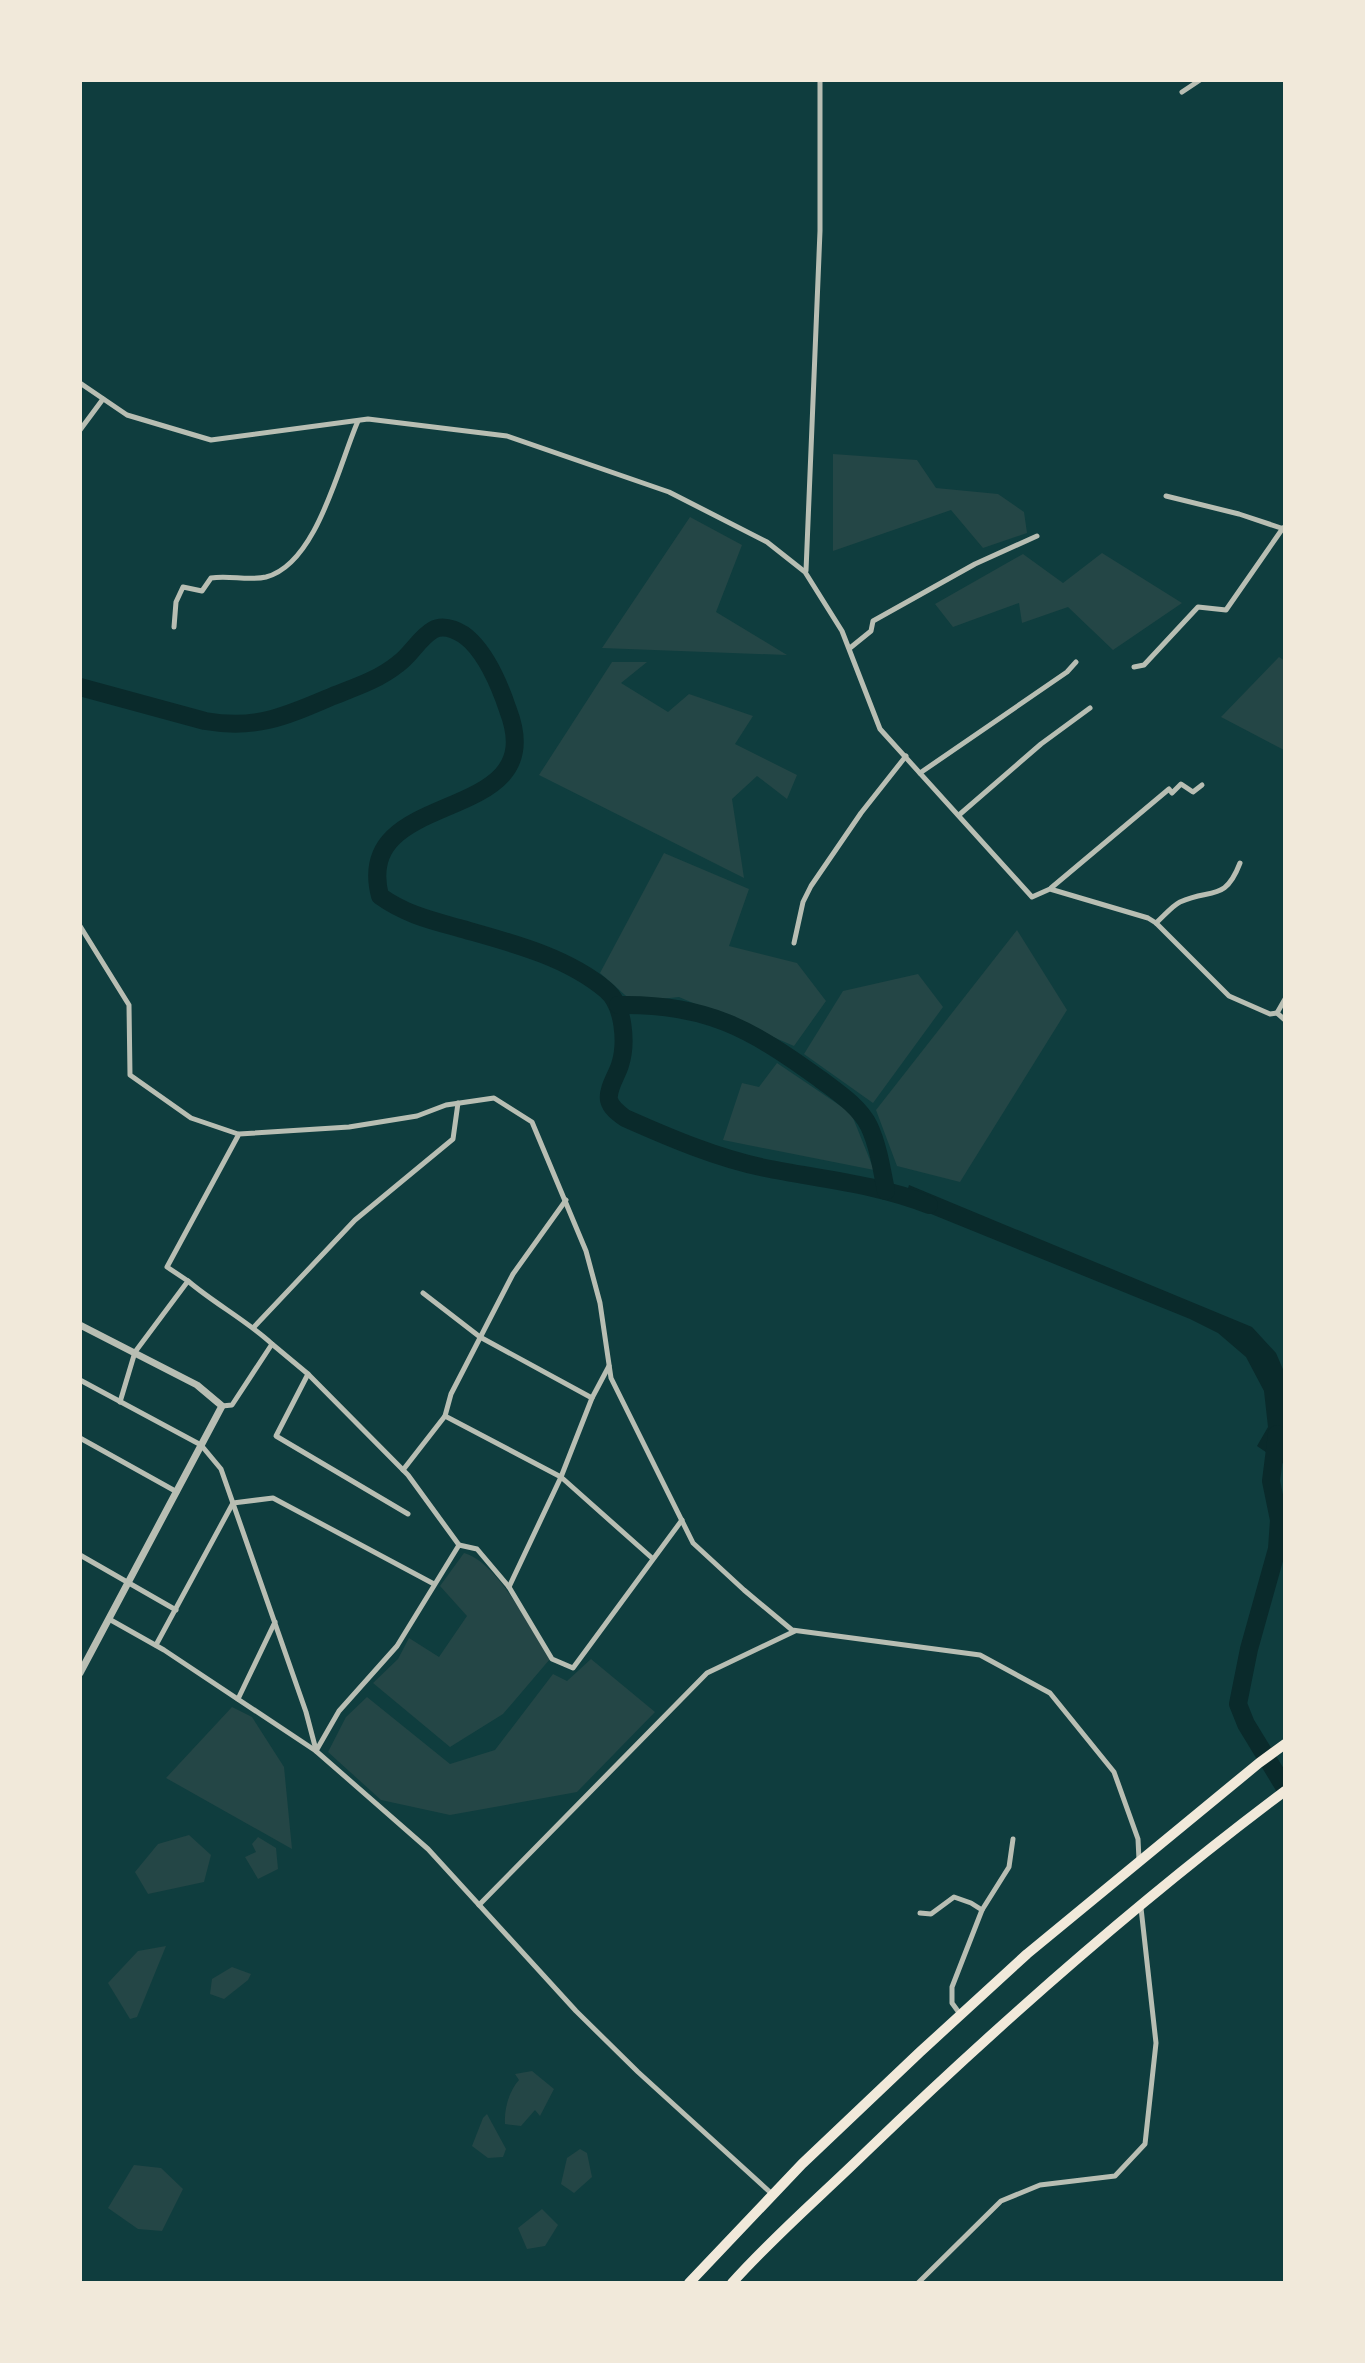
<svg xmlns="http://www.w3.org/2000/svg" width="1365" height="2363" viewBox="0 0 1365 2363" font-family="'Libre Baskerville',serif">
	<rect width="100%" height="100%" fill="#0f3d3e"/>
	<g fill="#244646">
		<polygon points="833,454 917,460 936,488 998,494 1024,512 1027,533 983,548 951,510 833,551"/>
		<polygon points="690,517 742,545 716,612 787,655 602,648"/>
		<polygon points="1102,553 1182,603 1113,650 1068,607 1022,623 1019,603 953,627 935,604 1023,554 1063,583"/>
		<polygon points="1279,657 1285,661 1284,750 1221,717"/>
		<polygon points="612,662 647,662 621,683 668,712 689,694 753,716 735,744 797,775 787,799 757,776 732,799 744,878 539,775"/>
		<polygon points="664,853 749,889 729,946 797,963 826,1001 794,1046 679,997 633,1002 600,973"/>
		<polygon points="1017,930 1067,1010 960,1182 897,1166 876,1110"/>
		<polygon points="918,974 943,1007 873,1103 804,1054 843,991"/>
		<polygon points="777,1063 851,1113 874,1170 723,1140 742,1083 759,1087"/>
		<path d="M464 1553C498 1562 531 1630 550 1659L503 1714 450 1747 373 1683 398 1659 409 1638 439 1657 467 1616 440 1586Z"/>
		<polygon points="591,1659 655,1712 577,1792 450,1815 381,1800 328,1752 346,1717 367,1697 450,1764 495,1750 553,1674 567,1681"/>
		<polygon points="232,1707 252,1717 284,1767 292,1849 166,1778"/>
		<polygon points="189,1835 211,1855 204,1882 148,1894 135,1872 158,1844"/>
		<polygon points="258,1837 276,1848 278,1869 258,1879 245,1857 256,1852 252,1844"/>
		<polygon points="166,1946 137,2017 130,2019 108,1983 138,1951"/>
		<polygon points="232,1967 251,1974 248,1980 224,1999 210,1994 212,1979"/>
		<path d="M532 2071 554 2089 540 2116 535 2110 521 2126 505 2124C504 2109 509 2091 519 2080L515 2074Z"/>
		<polygon points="487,2114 506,2149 503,2157 488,2158 472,2146 483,2118"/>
		<polygon points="580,2149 587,2153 592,2177 574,2193 561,2184 567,2158"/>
		<polygon points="134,2165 161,2168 183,2189 162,2231 138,2229 108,2208"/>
		<polygon points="542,2209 558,2225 545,2246 527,2249 518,2228"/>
	</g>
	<polygon fill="#0a2a2b" points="909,1185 1252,1327 1276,1353 1285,1374 1285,1465 1257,1446 1268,1427 1264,1391 1246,1357 1218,1333 1190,1319 904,1203"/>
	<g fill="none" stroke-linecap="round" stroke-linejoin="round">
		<g stroke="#0a2a2b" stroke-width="18">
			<path d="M80 687 205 721C257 730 286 716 333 696 356 687 378 680 398 664 411 655 419 638 433 630 445 623 462 632 471 641 489 659 500 686 508 710 554 829 351 784 380 896 405 914 430 920 459 928 508 942 566 956 606 990 624 1005 627 1043 620 1065 617 1075 607 1089 609 1100 611 1108 618 1113 625 1118 670 1138 717 1158 765 1168 820 1179 877 1184 929 1205"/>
			<path d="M618 1005C706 1003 751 1029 820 1079 837 1092 859 1106 869 1126 878 1145 882 1170 886 1191"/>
			<polyline points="1277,1434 1271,1481 1279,1520 1277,1549 1249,1649 1238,1704 1246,1724 1285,1788"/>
		</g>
		<g stroke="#b8beb3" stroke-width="5">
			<polyline points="1182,92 1200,80"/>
			<polyline points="80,383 127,415 211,440 368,419 507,436 669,492 767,542 805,572 842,631 880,729 1032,897 1050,889 1148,918 1156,923 1229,996 1270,1014 1277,1013 1285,1020"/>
			<polyline points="80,430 103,399"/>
			<polyline points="1166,496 1239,514 1284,529"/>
			<polyline points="806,571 820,231 820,80"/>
			<path d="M174 627 176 602 183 587 202 591 211 578C229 575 248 581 266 577 317 564 339 464 358 421"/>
			<polyline points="850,648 871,631 873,621 975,564 1037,536"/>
			<polyline points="1134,667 1144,665 1198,607 1226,610 1283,528"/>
			<polyline points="920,773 1067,672 1076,662"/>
			<polyline points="959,815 1041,744 1090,708"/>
			<polyline points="1051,888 1169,789 1172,793 1181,784 1193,792 1202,785"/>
			<path d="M1156 923C1164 916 1172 906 1180 902 1212 888 1225 902 1240 863"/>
			<polyline points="80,926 129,1005 130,1075 191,1118 238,1134"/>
			<polyline points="794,943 803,902 811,886 861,813 906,756"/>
			<polyline points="1277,1013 1285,999"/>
			<path d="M188 1281C215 1304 246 1320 272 1344"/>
			<polyline points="423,1293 480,1337 592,1398"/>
			<polyline points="254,1327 355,1220 453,1139 458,1103"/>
			<polyline points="308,1374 276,1436 408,1514"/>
			<polyline points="80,1380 201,1445 221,1469 306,1712 316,1750"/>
			<polyline points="120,1402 135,1352 188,1281 167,1267 239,1134 349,1127 417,1116 446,1105 494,1098 532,1122 586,1251 600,1303 611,1378 693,1543 744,1590 792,1630 980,1655 1050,1693 1114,1772 1138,1839 1139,1860"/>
			<polyline points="222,1406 232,1405 272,1344 308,1374 408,1475 459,1545"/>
			<polyline points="445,1416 451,1394 513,1274 566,1200"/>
			<polyline points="80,1438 177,1492"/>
			<polyline points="403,1470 445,1416 561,1477 652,1558"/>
			<polyline points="80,1555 176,1610"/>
			<polyline points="509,1587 561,1477 592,1398 609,1366"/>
			<polyline points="109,1619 164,1650 316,1751 428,1849 576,2011 638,2072 771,2193"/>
			<polyline points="156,1645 233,1503 273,1498 434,1584"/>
			<polyline points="238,1699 275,1622"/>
			<polyline points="316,1751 339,1711 397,1646 459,1545 477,1549 509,1587 552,1659 573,1668 682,1520"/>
			<polyline points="479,1905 707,1673 795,1631"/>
			<polyline points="920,1913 931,1914 954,1897 971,1903 982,1910"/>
			<polyline points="960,2014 952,2003 952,1987 982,1910 1009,1867 1013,1839"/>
			<polyline points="918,2283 1001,2201 1040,2185 1115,2176 1145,2144 1156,2043 1141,1908"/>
		</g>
		<polyline stroke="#b8beb3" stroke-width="7" points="80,1325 197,1385 222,1406 80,1673"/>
		<g stroke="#f1e9da" stroke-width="10">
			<polyline points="689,2283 802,2164 920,2052 1027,1954 1259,1763 1285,1744"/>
			<path d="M732 2283C774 2236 822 2195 867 2151 1000 2023 1137 1902 1285 1791"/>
		</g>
	</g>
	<rect width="1365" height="2363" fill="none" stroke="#f1e9da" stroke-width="164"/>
</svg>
